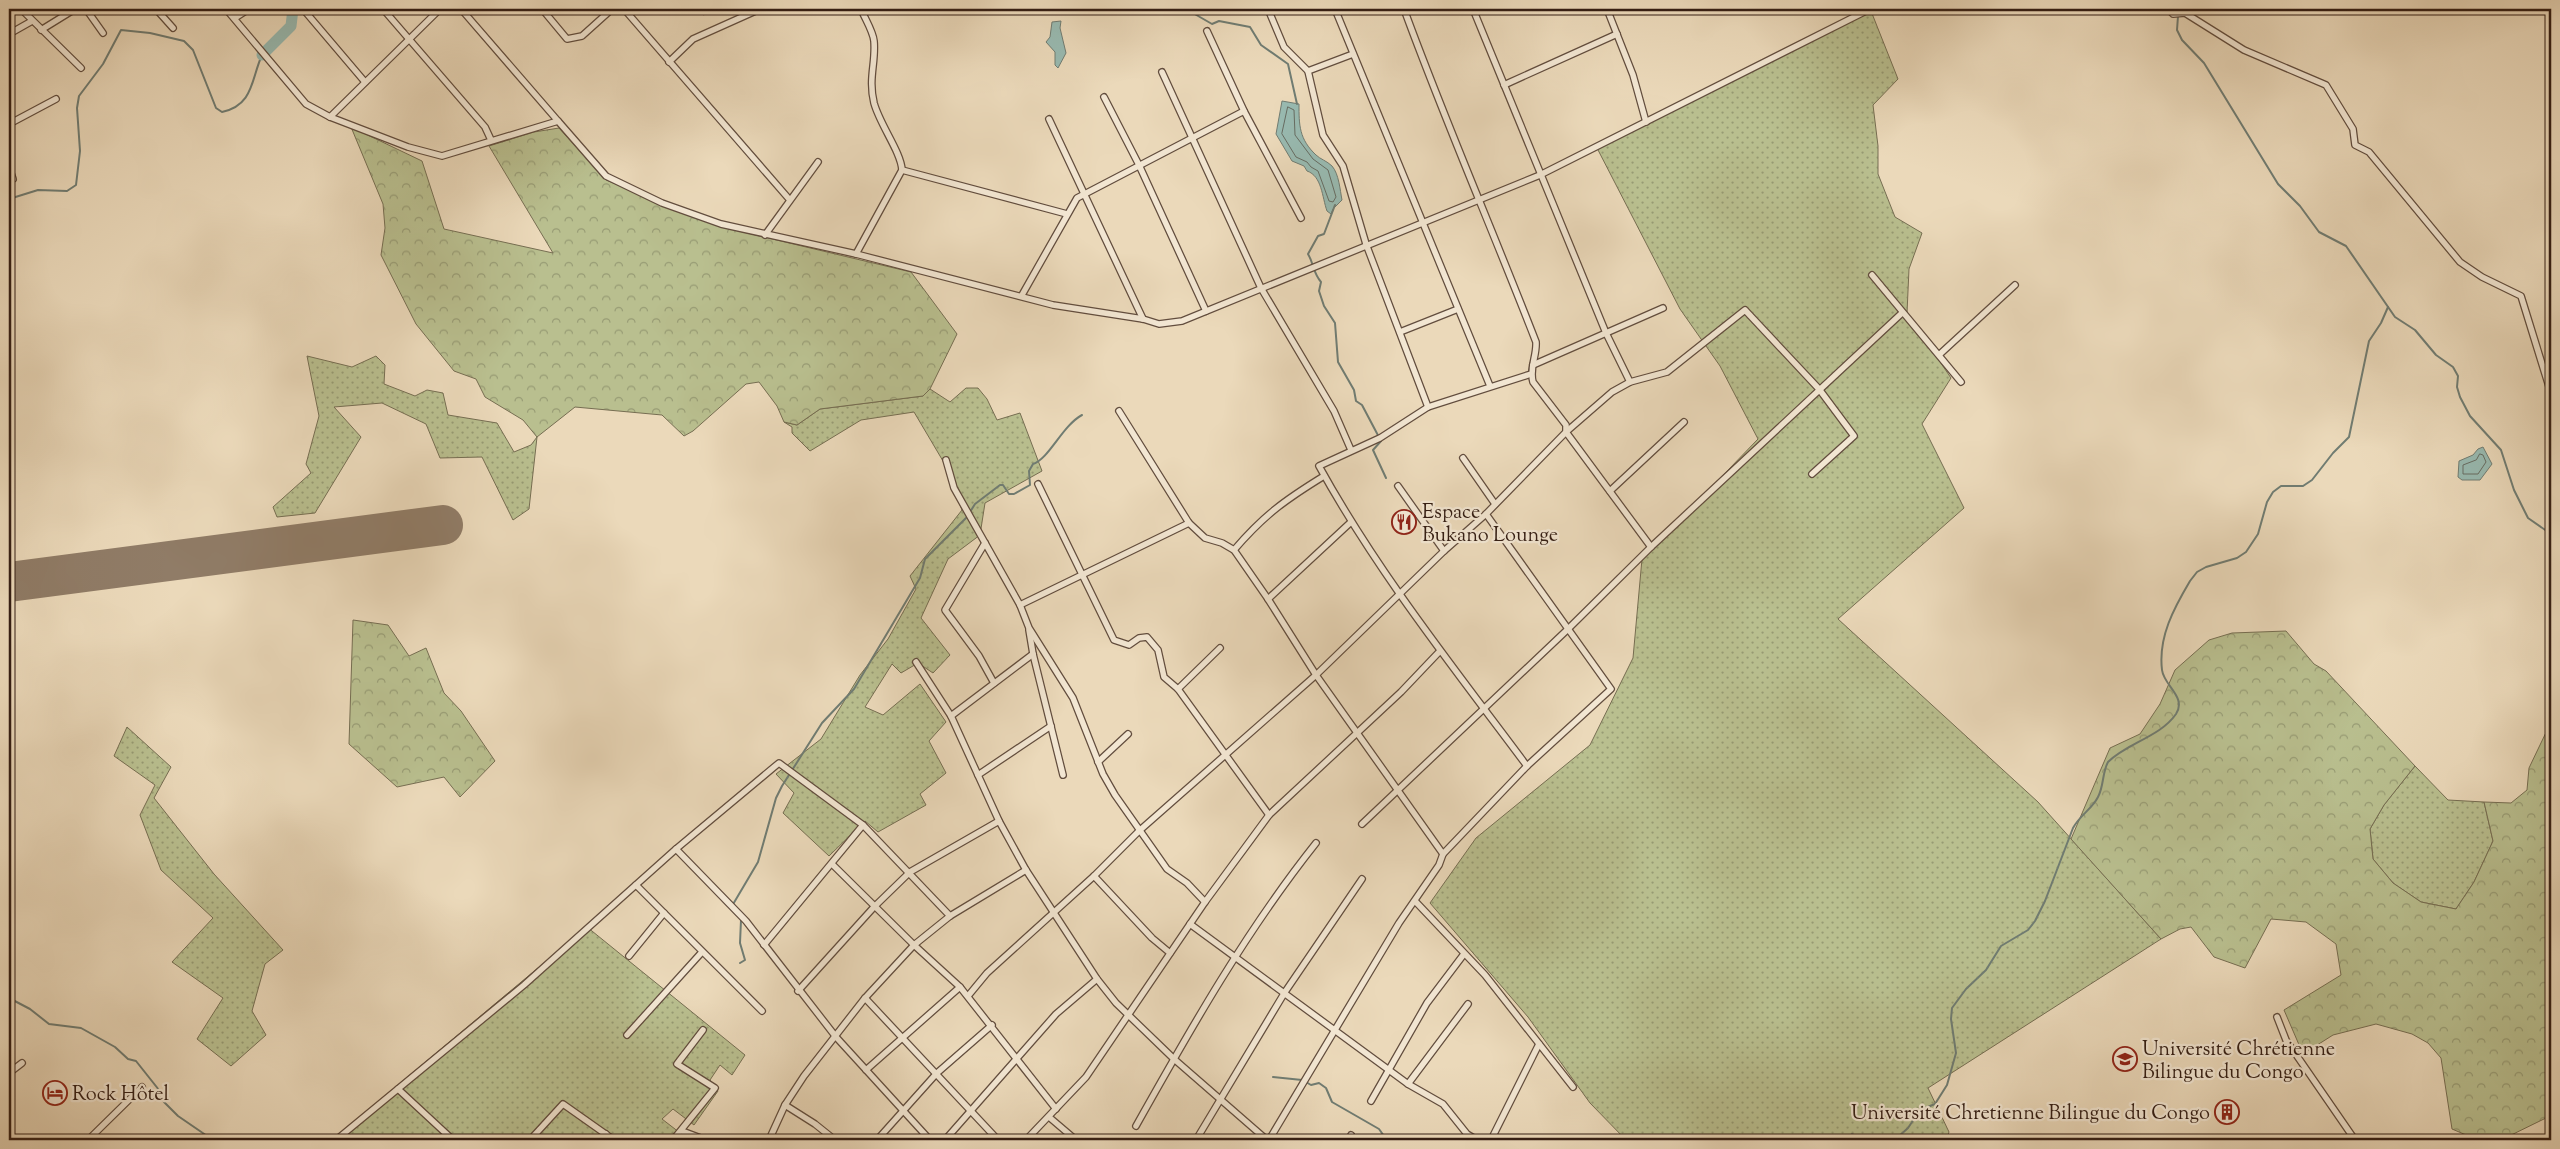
<svg xmlns="http://www.w3.org/2000/svg" width="2560" height="1149" viewBox="0 0 2560 1149" font-family="'Sorts Mill Goudy',serif">
	<defs>
		<pattern id="grass-dots" width="8" height="8" patternUnits="userSpaceOnUse" patternTransform="scale(1.25)"><rect width="8" height="8" fill="#b9bf8f"/><path d="M2 2h.1M6 6h.1" fill="none" stroke="#979b74" stroke-width="1.8" stroke-linecap="round"/></pattern>
		<pattern id="forest-crowns" width="20" height="18" patternUnits="userSpaceOnUse" patternTransform="scale(1.25)"><rect width="20" height="18" fill="#b9bf8f"/><path d="M2 6a3 3 0 1 1 6 0M12 15a3 3 0 1 1 6 0" fill="none" stroke="#979b74"/></pattern>
	</defs>
	<rect width="100%" height="100%" fill="#ebd9ba"/>
	<filter id="stains"><feTurbulence type="fractalNoise" baseFrequency=".004" numOctaves="4"/><feColorMatrix values="0 0 0 0 .2 0 0 0 0 .09 0 0 0 0 .02 0 0 0 .5 -.17"/></filter>
	<radialGradient id="worn" r=".72"><stop offset=".6" stop-color="#630" stop-opacity="0"/><stop offset="1" stop-color="#630" stop-opacity=".3"/></radialGradient>
	<g fill="url(#grass-dots)" stroke="#766e52">
		<polygon points="1871,11 1898,79 1873,105 1878,146 1878,174 1895,217 1922,233 1909,269 1907,313 1951,378 1922,424 1964,508 1838,619 2038,802 2161,939 1928,1088 1949,1132 1946,1140 1626,1140 1590,1103 1528,1017 1430,903 1476,838 1590,745 1633,658 1642,559 1758,439 1720,366 1680,309 1597,148"/>
		<polygon points="307,356 352,367 376,356 385,365 384,384 415,396 427,390 443,393 448,415 497,423 514,452 531,445 537,437 529,509 513,520 482,457 440,458 426,424 382,403 334,407 361,437 315,513 277,517 273,507 311,473 306,464 319,416"/>
		<polygon points="966,388 978,388 987,399 997,420 1020,413 1042,471 985,503 980,535 948,559 921,618 950,655 933,673 918,663 901,673 892,664 865,707 883,715 920,684 946,722 929,741 946,773 920,794 926,805 878,832 865,821 829,856 783,813 794,793 776,774 821,739 860,675 888,639 916,589 910,576 962,510 956,494 956,483 914,412 861,420 810,451 792,433 792,427 784,422 797,425 820,409 923,396 930,389 950,402"/>
		<polygon points="127,727 171,767 154,798 214,874 283,950 265,964 252,1011 266,1035 231,1066 197,1039 223,998 172,962 213,918 161,870 140,815 155,785 114,756"/>
		<polygon points="2415,766 2448,800 2484,802 2493,841 2474,882 2456,909 2421,902 2393,883 2373,859 2370,829 2384,805"/>
		<polygon points="587,927 745,1055 732,1075 720,1065 710,1080 718,1091 694,1125 673,1109 662,1119 684,1136 680,1140 332,1140"/>
	</g>
	<g fill="url(#forest-crowns)" stroke="#766e52">
		<polygon points="351,127 422,161 444,229 553,253 489,146 534,132 559,128 606,180 722,227 911,272 957,334 930,389 923,396 820,409 797,425 784,422 777,406 759,382 746,384 693,431 684,436 662,415 575,407 537,437 523,420 485,397 476,379 454,371 416,324 381,255 385,228 383,204"/>
		<polygon points="353,620 388,625 409,656 426,648 444,693 461,711 495,761 460,797 444,777 397,787 349,744"/>
		<polygon points="2286,631 2314,664 2326,671 2415,766 2384,805 2370,829 2373,859 2393,883 2421,902 2456,909 2474,882 2493,841 2484,802 2511,803 2527,790 2529,768 2551,722 2551,1081 2546,1118 2501,1140 2478,1140 2452,1129 2441,1058 2428,1043 2412,1034 2376,1024 2333,1035 2303,1054 2284,1010 2341,975 2336,944 2306,922 2271,919 2245,968 2214,957 2191,927 2180,929 2161,939 2071,839 2110,748 2140,734 2160,704 2175,670 2209,640 2232,633"/>
	</g>
	<g fill="#98bab1" stroke="#707c72">
		<polygon points="1061,21 1060,28 1066,53 1058,68 1055,65 1055,52 1046,42 1050,37 1052,22"/>
		<path d="M1282 101 1299 104C1299 125 1299 139 1316 155 1320 159 1327 161 1332 166 1339 174 1340 190 1342 200L1333 209 1331 214 1327 211C1322 197 1322 176 1307 171L1304 166 1292 161 1276 134Z"/>
		<polygon points="2483,447 2492,464 2480,480 2462,480 2458,477 2459,461 2473,455 2478,449"/>
	</g>
	<g fill="none" stroke-linecap="round" stroke-linejoin="round">
		<g stroke="#666c62" stroke-width="1">
			<polygon points="1288,107 1294,110 1295,135 1313,159 1328,170 1336,197 1333,202 1329,201 1318,171 1311,167 1307,162 1296,157 1282,134"/>
			<polygon points="2480,454 2483,455 2486,462 2478,474 2463,474 2463,465 2476,460"/>
		</g>
		<g stroke="#707c72" stroke-width="2">
			<polyline points="1186,9 1212,24 1219,21 1250,27 1261,45 1288,64 1297,104"/>
			<polyline points="2178,16 2177,30 2182,40 2204,63 2278,184 2300,206 2319,232 2346,246 2395,317 2415,330 2436,355 2453,367 2458,376 2457,387 2460,397 2470,416 2501,450 2514,490 2528,518 2551,534"/>
			<path d="M9 199 38 190 67 191 76 185 80 151 77 108 79 96 103 64 121 30 150 33 184 41 193 50 216 108 222 112C254 105 251 79 262 55"/>
			<path d="M1335 205 1324 234 1318 236 1308 254C1314 264 1313 273 1321 282L1319 291 1324 306 1335 323 1338 362 1354 390 1356 401 1362 405 1381 441 1373 450 1386 478"/>
			<path d="M970 512 975 504 1000 485H1003L1009 494H1014L1030 485 1029 471 1033 464C1049 459 1062 426 1082 415"/>
			<polyline points="732,906 758,862 776,798 782,786 822,723 854,689 920,578 925,559 968,516"/>
			<polyline points="740,963 745,960 740,943 741,920"/>
			<polyline points="9,998 30,1009 49,1024 81,1028 115,1047 128,1059 136,1061 159,1090 164,1102 178,1116 213,1140"/>
			<polyline points="1273,1077 1302,1080"/>
			<polyline points="1306,1082 1311,1085 1319,1083 1326,1088 1332,1102 1379,1129 1384,1136 1393,1140"/>
			<polyline points="1844,1140 1852,1134 1863,1140"/>
			<path d="M1888 1140 1898 1137 1908 1128 1920 1110 1935 1104 1947 1085 1956 1053 1951 1019 1952 1008 1966 989 1986 970 2001 946 2028 930 2035 921 2045 901 2073 828C2080 815 2092 809 2098 797 2104 786 2102 773 2108 762 2127 743 2160 737 2176 714 2187 697 2164 686 2162 670 2158 637 2174 608 2190 581L2197 572 2206 567 2237 558 2246 552 2258 534 2267 502 2273 492 2281 486H2303L2312 480 2333 453 2349 437 2369 341 2381 323 2388 307"/>
		</g>
		<polyline stroke="#98bab1" stroke-width="11" points="262,55 291,26 293,9"/>
		<polyline stroke="#907c67" stroke-width="40" points="9,582 443,525"/>
		<defs>
			<g id="minor">
				<polyline points="21,9 81,68"/>
				<polyline points="86,9 103,33"/>
				<polyline points="156,9 173,28"/>
				<polyline points="226,9 306,104 330,117 408,147 442,156 558,121 606,176 662,203 721,224 856,254 1053,305 1143,319 1159,324 1182,321 1540,175 1870,9"/>
				<polyline points="303,9 365,82"/>
				<polyline points="383,9 485,127 491,140"/>
				<polyline points="461,9 558,121"/>
				<polyline points="542,9 567,39 582,36 612,9"/>
				<polyline points="624,9 789,199"/>
				<polyline points="703,9 704,11"/>
				<polyline points="1268,9 1284,47 1308,71 1323,135 1343,166 1366,244 1428,407"/>
				<polyline points="1335,9 1490,386"/>
				<polyline points="1473,9 1606,333 1630,382"/>
				<polyline points="1607,9 1633,75 1646,122"/>
				<polyline points="2168,9 2173,14 2185,13 2244,50 2326,85 2353,129 2355,145 2369,152 2460,262 2482,277 2521,296 2551,393"/>
				<polyline points="235,18 249,9"/>
				<polyline points="41,30 75,9"/>
				<polyline points="1207,31 1244,111 1301,218"/>
				<polyline points="9,34 32,21"/>
				<polyline points="669,62 693,39 760,9"/>
				<polyline points="1308,71 1353,54"/>
				<polyline points="1162,72 1261,288 1334,411 1351,450"/>
				<polyline points="1504,85 1617,34"/>
				<polyline points="1104,97 1139,165 1206,311"/>
				<polyline points="330,117 440,9"/>
				<polyline points="1049,119 1143,319"/>
				<polyline points="9,124 56,99"/>
				<polyline points="9,167 13,179"/>
				<polyline points="902,170 1067,214"/>
				<polyline points="765,235 818,162"/>
				<path d="M856 254 902 170C901 152 880 125 874 103 868 78 876 63 874 41 873 31 865 19 861 9"/>
				<polyline points="1872,275 1961,382"/>
				<polyline points="1022,295 1077,198 1244,111"/>
				<polyline points="1400,332 1458,309"/>
				<polyline points="1940,354 2015,285"/>
				<polyline points="1533,365 1663,308"/>
				<polyline points="1119,411 1189,523 1205,538 1222,543 1234,550 1268,599 1316,675 1443,854"/>
				<polyline points="1463,458 1495,504"/>
				<polyline points="946,460 954,488 1020,605 1029,628 1073,698 1103,774 1115,795 1167,869 1187,883 1205,902"/>
				<polyline points="1038,484 1114,640 1129,645 1139,638 1147,637 1158,650 1164,677 1178,689 1269,815"/>
				<polyline points="1398,486 1444,551"/>
				<polyline points="1610,491 1684,422"/>
				<polyline points="985,543 945,610 979,656 994,683"/>
				<polyline points="1651,547 1566,432 1612,392 1630,382 1667,372 1745,310 1819,389 1854,436 1812,474"/>
				<path d="M1234 550C1264 515 1285 500 1324 476"/>
				<polyline points="1268,599 1351,522"/>
				<polyline points="1020,605 1189,523"/>
				<polyline points="1029,630 1033,654 1063,775"/>
				<polyline points="916,662 951,716 999,821 1026,870 1097,979 1116,1003 1174,1059 1267,1140"/>
				<polyline points="1178,689 1220,648"/>
				<polyline points="951,716 1033,654"/>
				<polyline points="1098,762 1128,734"/>
				<path d="M1527 766C1454 668 1378 573 1319 466L1380 438 1428 407 1531 374"/>
				<polyline points="978,775 1051,726"/>
				<polyline points="1362,824 1567,630 1651,547 1902,313"/>
				<polyline points="676,849 746,921 836,1037 930,1140"/>
				<polyline points="832,864 914,945 960,987 1056,1109"/>
				<polyline points="1094,876 1152,938 1170,953"/>
				<polyline points="636,885 762,1011"/>
				<polyline points="1415,901 1485,975 1573,1087"/>
				<polyline points="1190,924 1408,1084 1443,1104 1467,1134 1477,1140"/>
				<polyline points="764,945 863,825"/>
				<polyline points="629,956 664,913"/>
				<polyline points="798,991 874,907 910,872 999,821"/>
				<path d="M968 996 987 973 1094 876 1139 831 1316 675 1444 551 1486 514 1566 432V425L1533 382C1529 368 1537 356 1536 342 1493 231 1445 121 1404 9"/>
				<polyline points="865,998 998,1140"/>
				<polyline points="2277,1017 2286,1040 2355,1140"/>
				<polyline points="627,1035 702,952"/>
				<polyline points="866,1070 960,987"/>
				<polyline points="9,1073 22,1063"/>
				<polyline points="1408,1084 1468,1004"/>
				<polyline points="398,1089 453,1140"/>
				<polyline points="1371,1101 1427,1003 1464,954"/>
				<polyline points="785,1105 815,1124 835,1140"/>
				<polyline points="1049,1117 1076,1140"/>
				<path d="M1136 1126C1191 1028 1246 931 1316 843"/>
				<polyline points="682,1131 706,1140"/>
				<polyline points="88,1140 142,1087"/>
				<polyline points="336,1140 524,985 676,849 779,763 863,825 950,916"/>
				<polyline points="530,1140 563,1104 614,1140"/>
				<polyline points="600,1140 606,1134"/>
				<polyline points="673,1140 715,1088 677,1064 703,1030"/>
				<polyline points="769,1140 785,1105 804,1076 865,998 914,945 950,916 1026,870"/>
				<polyline points="877,1140 937,1073 992,1025"/>
				<polyline points="945,1140 1056,1014 1097,979"/>
				<polyline points="1026,1140 1086,1077 1205,902 1269,815 1401,692 1440,651"/>
				<polyline points="1196,1140 1285,992 1362,879"/>
				<polyline points="1269,1140 1399,923 1439,865 1443,854 1527,766 1611,689 1486,514"/>
				<polyline points="1349,1140 1351,1135"/>
				<polyline points="1491,1140 1539,1044"/>
			</g>
		</defs>
		<use href="#minor" stroke="#624d3e" stroke-width="8"/>
		<use href="#minor" stroke="#f2e6d2" stroke-width="5.5"/>
	</g>
	<defs>
		<symbol id="restaurant-ring" viewBox="-11 -11 22 22"><circle r="9.5" fill="#f2e6d2" stroke="#8f2418" stroke-width="1.5"/><path d="M-5-6h1v4h1v-4h1v4h1v-4h1v5L-1.5 .5V6h-2V.5L-5-1ZM5-6V6H3V1.5H1.5Q1.5-4 5-6Z" fill="#8f2418"/></symbol>
		<symbol id="university-ring" viewBox="-11 -11 22 22"><circle r="9.5" fill="#f2e6d2" stroke="#8f2418" stroke-width="1.5"/><path d="M0-5L7-2L0 1L-7-2ZM-4 1L0 2.5L4 1V4Q0 6-4 4Z" fill="#8f2418"/></symbol>
		<symbol id="hotel-ring" viewBox="-11 -11 22 22"><circle r="9.5" fill="#f2e6d2" stroke="#8f2418" stroke-width="1.5"/><path d="M-6-4.5h1.5V1H6V5H4.5V3h-9V5H-6ZM-4 0a1.8 1.8 0 1 1 3.6 0ZM.5 0V-2.5h3Q6-2.5 6 0Z" fill="#8f2418"/></symbol>
		<symbol id="building-ring" viewBox="-11 -11 22 22"><circle r="9.5" fill="#f2e6d2" stroke="#8f2418" stroke-width="1.5"/><path d="M-4-6H4V6H1V3H-1V6H-4ZM-2.5-4.3h1.7v1.8h-1.7ZM.8-4.3h1.7v1.8H.8ZM-2.5-1h1.7V.8h-1.7ZM.8-1h1.7V.8H.8Z" fill="#8f2418"/></symbol>
	</defs>
	<g fill-rule="evenodd">
		<use href="#restaurant-ring" x="1390" y="508" width="28" height="28"/>
		<use href="#university-ring" x="2111" y="1045" width="28" height="28"/>
		<use href="#hotel-ring" x="41" y="1079" width="28" height="28"/>
		<use href="#building-ring" x="2213" y="1098" width="28" height="28"/>
	</g>
	<g text-anchor="middle" stroke-width="4.5" stroke-linejoin="round" paint-order="stroke">
		<g font-size="20" fill="#341e14" stroke="#f2e6d2" text-anchor="start">
			<text x="1422" y="518">Espace<tspan x="1422" dy="23">Bukano Lounge</tspan></text>
			<text x="2142" y="1055">Université Chrétienne<tspan x="2142" dy="23">Bilingue du Congo</tspan></text>
			<text x="72" y="1100">Rock Hôtel</text>
			<text x="2210" y="1119" text-anchor="end">Université Chretienne Bilingue du Congo</text>
		</g>
	</g>
	<rect width="2560" height="1149" fill="none" stroke="#ebd9ba" stroke-width="30"/>
	<rect x="10" y="10" width="2540" height="1129" fill="none" stroke="#341e14" stroke-width="2.5"/>
	<rect x="15" y="15" width="2530" height="1119" fill="none" stroke="#341e14"/>
	<rect width="100%" height="100%" filter="url(#stains)"/>
	<rect width="100%" height="100%" fill="url(#worn)"/>
</svg>
